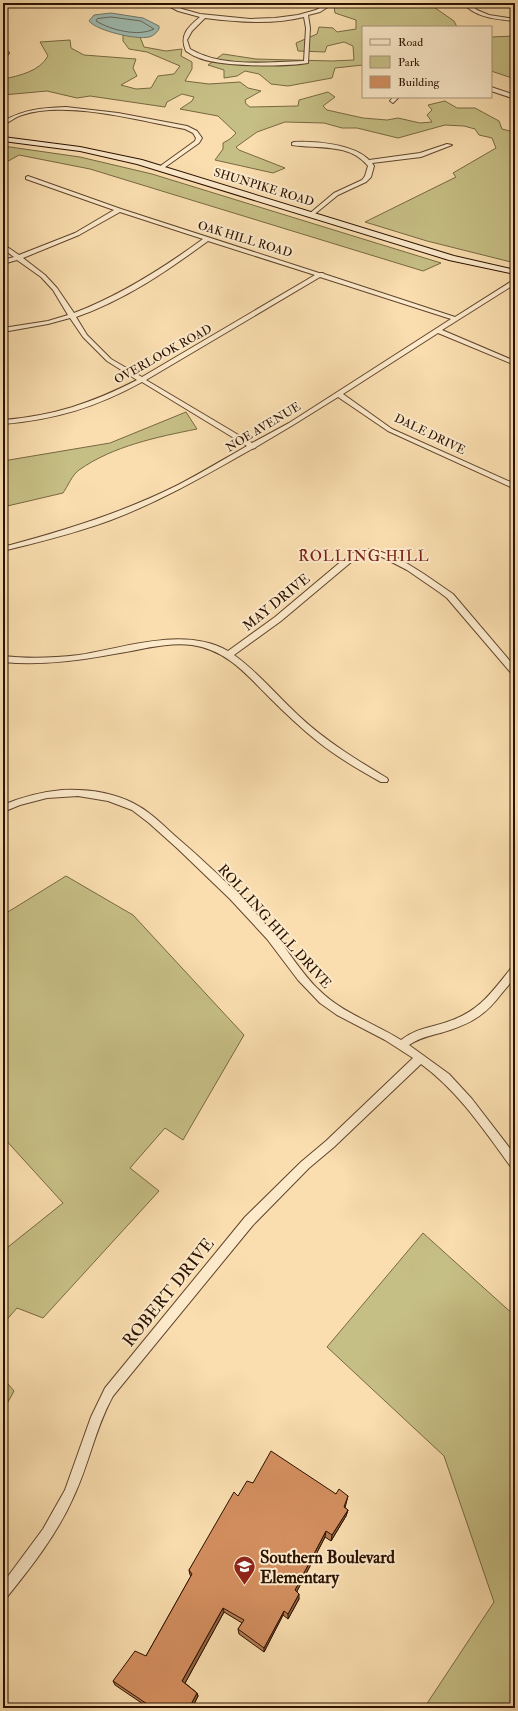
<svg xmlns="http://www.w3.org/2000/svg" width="518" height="1711" viewBox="0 0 518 1711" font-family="'IM FELL Double Pica',serif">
	<rect width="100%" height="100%" fill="#fadeaf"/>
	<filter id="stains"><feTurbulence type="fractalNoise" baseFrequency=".005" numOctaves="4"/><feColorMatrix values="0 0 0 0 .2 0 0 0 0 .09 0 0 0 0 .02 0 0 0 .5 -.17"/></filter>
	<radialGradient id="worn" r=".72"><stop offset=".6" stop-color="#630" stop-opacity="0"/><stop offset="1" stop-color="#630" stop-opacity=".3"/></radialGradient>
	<g fill="#c6bf85" stroke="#786842">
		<polygon points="337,3 428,3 454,21 457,27 363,27 363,65 335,68 332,78 288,86 271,84 259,74 245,71 237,76 224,78 224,70 208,65 223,54 256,59 332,61 354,60 353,46 344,42 327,46 325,52 298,51 296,43 317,34 319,27 333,28 337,32 356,29 356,20 335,13 334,6"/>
		<path d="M123 34 140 37 144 47 166 51 182 49 181 56 192 62V69L185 81 209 84 240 82 248 88 261 91 245 100 246 104 250 107 298 106 299 100 328 92 335 97 323 106 327 110 363 118 387 120 398 118 420 123 432 122 427 115 432 110 428 105 445 101 457 108H475L499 121 502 129 514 132 515 138V263L427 241 365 222 456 177 453 173 496 148 492 138 479 135 475 129 464 126 445 125 398 138 357 128H342L324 123 285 122 257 132 236 147 239 150 285 168 273 173 215 160 223 149V143L230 139 236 133 218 116 180 109 192 101 194 97 182 94 167 102 165 107 90 96 77 98 47 91 3 95V79C19 76 40 71 48 56L40 42 70 40 71 48 84 55 136 59 133 68 137 76 121 85 136 89 151 88 158 76 174 74 180 66 147 52 129 49 123 41Z"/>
		<polygon points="515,36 515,79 491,71 491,37"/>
		<polygon points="3,146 80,157 152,174 441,263 423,271 90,169 19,155 3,164"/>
		<path d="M186 412 197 429C157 437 113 446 79 470 72 475 68 486 63 493L3 507V461L110 443Z"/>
		<polygon points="66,876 133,915 244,1035 183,1140 165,1128 130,1168 159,1191 43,1318 17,1308 3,1324 3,1251 63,1203 3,1137 3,915"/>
		<polygon points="423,1233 515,1316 515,1708 424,1708 494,1602 444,1456 327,1347"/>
		<polygon points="3,1378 14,1391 3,1411"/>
	</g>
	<path fill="#9fbbb0" stroke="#71776a" d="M111 13 143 18 159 26V29C157 32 154 36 149 37 137 40 97 31 89 21L94 15Z"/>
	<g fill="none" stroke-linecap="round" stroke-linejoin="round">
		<path stroke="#656658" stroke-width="1" d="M111 17 141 21 154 29C138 37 111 30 96 21L97 19Z"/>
		<defs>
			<g id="street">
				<path d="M163 3H169L182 9 200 14 250 19 275 18 298 15 316 10 329 3H334L320 12 308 15 310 28 308 63C284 67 218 67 197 57 193 56 190 53 186 51 179 35 188 27 200 17L178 11ZM304 17 306 28 304 61C267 62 222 68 190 49L187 40 192 31 205 18C237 22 272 25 304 17Z"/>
				<path d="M463 3H468L477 10 489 15 515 19V21C496 19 476 18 463 3Z"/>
				<polygon points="3,47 9,53 3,60 4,53"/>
				<polygon points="491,87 515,95 515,99 491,91"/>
				<polygon points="393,97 399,97 393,103 390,101"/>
				<path d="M66 107 118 113 187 126 197 131 202 138 199 143 161 170 158 168 159 167 195 141 196 138 193 133 185 129C141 121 66 100 22 115 15 117 10 122 3 125V121C26 109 41 108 66 107Z"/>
				<path d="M294 142C315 141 354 144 369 160L420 153 447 144 452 145 421 157 372 163 374 166 371 177 366 182 338 195 311 217 309 216V214L334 193 362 180 365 176 368 166C350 143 318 149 292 145V143Z"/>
				<path d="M28 176 121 209 319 273H323L324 274 455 317 515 279V284L442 330 515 361V365L438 333 343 394 392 429 515 484V489L388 431 338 397 293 425 256 447 255 448 252 449C206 475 161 501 111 520 76 533 39 542 3 551V547C63 531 122 513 178 485 201 473 224 459 247 446L142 382C97 407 54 420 3 424V420C53 416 92 403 137 380L107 361 83 337 70 318 48 324 3 332V328L48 321 68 315 53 290 41 277 17 260 3 264V260L14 257 3 249V244L19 255 75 233 114 210 26 179V177ZM120 212 203 239C162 269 121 295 74 313L57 288 45 275 23 258 79 235ZM208 241 315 275 142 377 111 359 87 335 76 317C125 300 167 271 208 241ZM320 277 451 319 289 423 252 443 146 380Z"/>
				<path d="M364 549 376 550 400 559 424 574 453 594 515 667V675L512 674 447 598 439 592 407 570 382 557 364 553 356 558 281 621 234 655C258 672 277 696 299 716 326 741 355 759 387 778L388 780 387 782H381C359 770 337 757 317 741 301 728 285 713 270 698 247 675 227 650 192 645 168 642 144 649 120 653 81 660 43 666 3 662V656C29 659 53 658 79 655 125 648 184 626 228 651L275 617 350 554Z"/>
				<path d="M62 790C86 789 111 792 133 803 149 811 161 823 174 835 209 865 243 897 273 933 289 951 301 973 319 990 342 1013 374 1023 401 1040 417 1028 429 1028 447 1022 480 1011 491 993 512 967L515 966C515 980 511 982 502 993 487 1013 474 1022 450 1030 436 1035 422 1036 409 1045L449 1074 472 1099 515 1155V1169L511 1167C484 1130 458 1091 421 1064L334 1147 309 1168 253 1225 113 1396C95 1428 89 1465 73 1498 57 1534 32 1566 7 1597L3 1599V1583L43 1529 65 1490 91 1417 105 1388 245 1217 301 1162 326 1141 413 1058 385 1040 337 1015 320 1003 298 980 267 939 230 899 178 849 149 823 132 810 108 801 78 796 47 798 20 805 3 812V805C22 797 41 792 62 790Z"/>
			</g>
			<polygon id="secondary" points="3,137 80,147 142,160 454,256 515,270 515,274 449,260 137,164 80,151 3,141"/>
		</defs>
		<use href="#street" stroke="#5f442c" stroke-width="2"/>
		<use href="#secondary" stroke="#2b1100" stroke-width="2"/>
		<use href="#street" fill="#fceacb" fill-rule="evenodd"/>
		<use href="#secondary" fill="#fceacb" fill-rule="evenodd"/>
	</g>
	<polygon fill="#b57a52" stroke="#2b1100" points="253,1483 336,1494 348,1496 345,1508 348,1510 346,1516 331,1541 325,1537 297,1591 299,1599 288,1619 283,1615 264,1652 239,1634 238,1629 242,1623 224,1612 185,1683 197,1693 198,1696 192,1708 149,1708 115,1685 113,1681 146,1656 191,1576 190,1575 189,1570 238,1496"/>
	<g fill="#946342" stroke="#2b1100">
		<polygon points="348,1510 346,1516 331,1541 332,1535"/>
		<polygon points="326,1531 325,1537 295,1595 295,1590"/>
		<polygon points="299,1594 299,1599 288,1619 288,1614"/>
		<polygon points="223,1608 224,1612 184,1685 182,1681"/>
		<polygon points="284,1611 283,1615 264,1652 264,1648"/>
		<polygon points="197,1693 198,1696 192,1708 189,1708"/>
	</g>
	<polygon fill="#d38e5f" stroke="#2b1100" points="271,1451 336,1494 339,1489 348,1496 344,1507 348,1510 332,1535 326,1531 295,1590 299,1594 288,1614 284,1611 264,1648 238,1629 244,1620 223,1608 182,1681 197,1693 189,1708 153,1708 113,1681 135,1651 146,1656 192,1574 189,1570 234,1492 238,1496 247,1481 253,1483"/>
	<defs>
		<symbol id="school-pin" viewBox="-11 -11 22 30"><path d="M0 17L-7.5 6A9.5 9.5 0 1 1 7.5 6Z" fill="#8f2418" stroke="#fceacb"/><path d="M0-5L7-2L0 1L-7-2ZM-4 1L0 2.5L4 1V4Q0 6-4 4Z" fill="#fff"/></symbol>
	</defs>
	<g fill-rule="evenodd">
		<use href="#school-pin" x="232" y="1554" width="25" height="34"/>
	</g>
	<g text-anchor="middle" stroke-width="4" stroke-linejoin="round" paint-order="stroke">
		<g font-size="12" fill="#2b1100" stroke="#fceacb">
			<text transform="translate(264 187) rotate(17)" y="4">SHUNPIKE ROAD</text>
			<text transform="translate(245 239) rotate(17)" y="4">OAK HILL ROAD</text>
			<text transform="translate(163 354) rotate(-29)" y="4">OVERLOOK ROAD</text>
			<text transform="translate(263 427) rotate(-31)" y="4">NOE AVENUE</text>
			<text transform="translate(430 434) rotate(26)" y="4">DALE DRIVE</text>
		</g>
		<g font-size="14" fill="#2b1100" stroke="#fceacb">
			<text transform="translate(276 602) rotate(-39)" y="5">MAY DRIVE</text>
			<text transform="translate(275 926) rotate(48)" y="5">ROLLING HILL DRIVE</text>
		</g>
		<g font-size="15" letter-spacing="1" fill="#7a1f14" stroke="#fceacb">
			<text x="364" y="561">ROLLING HILL</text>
		</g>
		<g font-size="17" fill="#2b1100" stroke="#fceacb">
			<text transform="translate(168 1292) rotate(-51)" y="6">ROBERT DRIVE</text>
		</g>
		<g font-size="17" font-weight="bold" fill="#2b1100" stroke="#fceacb" text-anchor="start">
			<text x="260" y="1563">Southern Boulevard<tspan x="260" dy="20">Elementary</tspan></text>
		</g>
	</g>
	<rect width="518" height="1711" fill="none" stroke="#fadeaf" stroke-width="16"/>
	<rect x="4" y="4" width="510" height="1703" fill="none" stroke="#2b1100" stroke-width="2"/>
	<rect x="8" y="8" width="502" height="1695" fill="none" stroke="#2b1100"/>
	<rect x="362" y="26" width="130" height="72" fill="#fceacb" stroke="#a8937a"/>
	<rect x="370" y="39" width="20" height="6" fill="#fceacb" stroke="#a8937a"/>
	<text x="398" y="46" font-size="12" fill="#2b1100">Road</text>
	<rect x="370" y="56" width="20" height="12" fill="#c6bf85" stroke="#a8937a"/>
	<text x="398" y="66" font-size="12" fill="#2b1100">Park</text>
	<rect x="370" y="76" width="20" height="12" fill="#d38e5f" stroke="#a8937a"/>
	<text x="398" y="86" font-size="12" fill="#2b1100">Building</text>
	<rect width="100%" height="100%" filter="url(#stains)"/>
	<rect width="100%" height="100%" fill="url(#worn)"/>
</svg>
